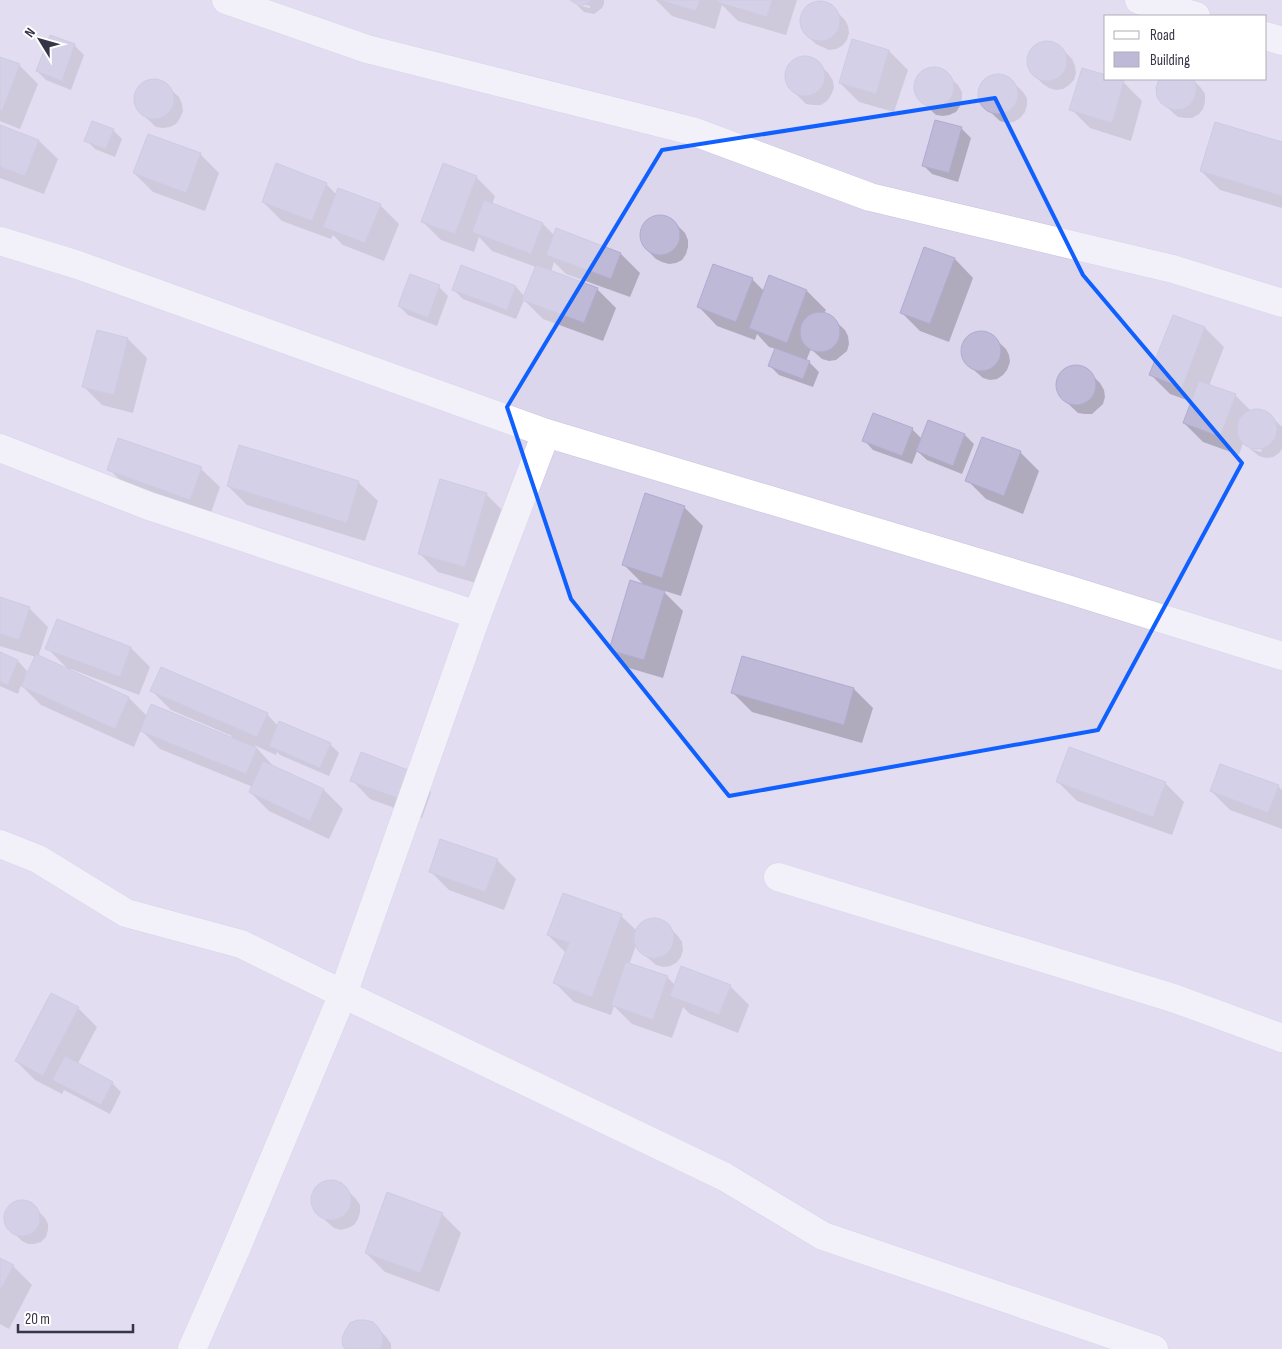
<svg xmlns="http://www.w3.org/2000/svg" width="1282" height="1349" viewBox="0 0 1282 1349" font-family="'Sofia Sans Condensed',sans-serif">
	<rect width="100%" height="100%" fill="#e8e4f4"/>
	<path fill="#dbd6ec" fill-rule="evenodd" d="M0 0H1282V1349H0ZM1106 16H1266V79H1106Z"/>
	<g fill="#0003">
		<polygon points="573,0 604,0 604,4 602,8 594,14 584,12 577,5 590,8 590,6 576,2 576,4"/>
		<polygon points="656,0 797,0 786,35 738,21 722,5 715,29 672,16"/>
		<polygon points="822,2 829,5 835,10 845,20 848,26 849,33 847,40 842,46 836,49 829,50 816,44 806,35 802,27 801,20 803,12 808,6 815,3"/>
		<polygon points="853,40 889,51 908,70 894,112 859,102 840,83"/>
		<polygon points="1049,42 1056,45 1062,49 1072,59 1075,66 1076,73 1074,80 1069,85 1063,89 1056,90 1049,88 1043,84 1033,74 1029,68 1028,60 1030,52 1035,46 1042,43"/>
		<polygon points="74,45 84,55 71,90 46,80 37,71"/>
		<polygon points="807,57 814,59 829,74 833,81 834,88 831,95 827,101 821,105 813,105 806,104 791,89 787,82 786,75 788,68 793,62 800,58"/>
		<polygon points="0,58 19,65 38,84 20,129 0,121"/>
		<polygon points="928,69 936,69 943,71 958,85 962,92 962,99 960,106 956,112 949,115 943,116 936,115 920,100 916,94 915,86 917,78 922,73"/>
		<polygon points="993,75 1001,75 1008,77 1023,92 1027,98 1027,105 1025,112 1020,118 1014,122 1007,123 1000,121 985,107 981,100 980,92 982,85 987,79"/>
		<polygon points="1106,79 1113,79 1123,82 1142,101 1131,141 1090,128 1071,109"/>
		<polygon points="1161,79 1192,79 1201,88 1205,94 1205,102 1203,109 1199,114 1192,118 1185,118 1178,117 1172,112 1162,102 1159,81"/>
		<polygon points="156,80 163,83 169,88 179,97 182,104 183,111 180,118 176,124 170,127 163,128 156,127 140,112 136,106 135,98 137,91 143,84 149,81"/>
		<polygon points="936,121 962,129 971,138 958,182 932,174 923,165"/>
		<polygon points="0,126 39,141 58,159 44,194 0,178"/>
		<polygon points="113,130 122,139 115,157 95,149 86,140"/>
		<polygon points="1282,143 1282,208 1220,190 1201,171"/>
		<polygon points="200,154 219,173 205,211 153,192 134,173"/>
		<polygon points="476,177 495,196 492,205 543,224 555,236 557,229 621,254 640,273 630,297 566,274 554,262 551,272 597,289 616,308 603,341 543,319 524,300 516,319 463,299 453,289 516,287 525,297 536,267 492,251 479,237 474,252 441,240 422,221"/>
		<polygon points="326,184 336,194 380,205 399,224 384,261 343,245 333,235 331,239 282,221 263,202"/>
		<polygon points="662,216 669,219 675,223 685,233 688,240 688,247 686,254 682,260 676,263 669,264 662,262 656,259 646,249 642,242 641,234 643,226 648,220 654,217"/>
		<polygon points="955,259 973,278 949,342 920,331 901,312"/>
		<polygon points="752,279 764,291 807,291 826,310 824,313 829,315 845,330 848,336 849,344 847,351 836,360 829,361 822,359 811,349 806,361 809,362 819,372 813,387 779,375 770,366 776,349 769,347 757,334 755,340 717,326 699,307"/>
		<polygon points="439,287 448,296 437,326 408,315 399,306"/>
		<polygon points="1173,316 1205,328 1224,347 1209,386 1235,395 1251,411 1259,410 1266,412 1272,417 1282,427 1282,449 1279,453 1273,457 1266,458 1259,456 1249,448 1261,452 1262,450 1247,445 1247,446 1243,443 1239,455 1203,442 1184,423 1192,402 1170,394 1151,375"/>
		<polygon points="976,332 983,332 990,334 1006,349 1009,355 1010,362 1007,370 1003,375 997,379 990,380 983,378 967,364 963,357 962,349 964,342 969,336"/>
		<polygon points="128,339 147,358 133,413 102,405 83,386"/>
		<polygon points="1078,366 1085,369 1090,373 1100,383 1104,390 1105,397 1103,404 1092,414 1085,414 1078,413 1062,398 1058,392 1057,384 1059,377 1064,370 1071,367"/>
		<polygon points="912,429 922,439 965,435 974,444 962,474 927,460 917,451 912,464 873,450 864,440"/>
		<polygon points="240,447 359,483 378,501 365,541 247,505 228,486"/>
		<polygon points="1020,452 1039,471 1023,514 986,499 967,480"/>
		<polygon points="109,469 201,469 220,487 209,518 128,488"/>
		<polygon points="486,494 505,513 483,585 438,572 419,553"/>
		<polygon points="684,507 703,526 681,596 662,590 683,611 663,678 629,668 610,649 645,586 624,565"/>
		<polygon points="0,598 29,608 48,627 38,657 69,670 47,648 58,621 131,648 150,667 139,695 71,669 70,671 129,698 147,716 231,738 232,736 171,710 152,691 267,714 278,726 330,744 339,753 329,776 280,755 277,752 276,755 254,745 275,768 324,790 343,809 329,839 269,811 250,792 253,787 160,749 141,730 134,747 41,705 21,685 18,694 0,686 0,654 18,661 27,671 25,676 27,677 36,657 0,646"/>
		<polygon points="743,658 854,689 873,708 862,743 752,712 733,693"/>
		<polygon points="413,773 431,792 422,818 370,799 352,780"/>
		<polygon points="1058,782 1165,783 1184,802 1172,835 1077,801"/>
		<polygon points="1278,786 1282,790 1282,829 1230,810 1211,791"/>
		<polygon points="497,860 516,879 504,910 449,890 430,871"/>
		<polygon points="563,894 621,916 637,931 642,923 649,919 656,919 663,921 678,936 682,942 683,950 681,957 676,963 670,966 663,967 656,965 640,951 636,945 629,965 668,978 675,985 730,986 749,1005 738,1033 690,1014 683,1007 672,1038 632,1024 614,1006 611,1015 574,1002 555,983 566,953 548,935"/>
		<polygon points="52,994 78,1008 97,1027 77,1065 112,1083 121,1092 110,1114 64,1090 62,1094 35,1080 16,1061"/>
		<polygon points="334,1181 341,1184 356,1199 360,1205 360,1212 358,1219 354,1225 348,1228 341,1230 334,1228 318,1214 313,1207 312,1199 315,1191 320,1185 327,1182"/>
		<polygon points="18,1202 31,1204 45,1218 48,1224 48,1230 46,1237 41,1242 34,1244 28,1244 22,1241 8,1227 6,1221 6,1215 8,1209"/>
		<polygon points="442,1214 461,1233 439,1292 385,1272 366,1253"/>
		<polygon points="0,1259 13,1266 32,1285 9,1329 0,1324"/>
		<polygon points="378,1328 387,1338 391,1344 391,1349 346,1349"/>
	</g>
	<g fill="#bdb9d7" stroke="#b0abd2">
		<polygon points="570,0 592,0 584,5 578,5"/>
		<polygon points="660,0 700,0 696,11"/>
		<polygon points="718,0 772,0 767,17 717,2"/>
		<circle cx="820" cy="21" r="20"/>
		<polygon points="50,35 75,44 62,81 36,71"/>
		<polygon points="852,39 889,50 876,94 839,83"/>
		<circle cx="1047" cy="61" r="20"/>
		<circle cx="805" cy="76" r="20"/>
		<polygon points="0,57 20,64 2,111 0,110"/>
		<circle cx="934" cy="87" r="20"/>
		<polygon points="1082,68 1106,75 1106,79 1118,79 1124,81 1112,123 1069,110"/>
		<circle cx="998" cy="94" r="20"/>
		<polygon points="1159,79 1193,79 1196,84 1196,92 1194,99 1190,105 1183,109 1175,110 1168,108 1161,103 1157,97 1156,88"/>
		<circle cx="154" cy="99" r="20"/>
		<polygon points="935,120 962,127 949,173 922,166"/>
		<polygon points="92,121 114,129 106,149 84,141"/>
		<polygon points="1215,122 1282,142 1282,196 1200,171"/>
		<polygon points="0,125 39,140 25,176 0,167"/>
		<polygon points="148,134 201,153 186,193 133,173"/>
		<polygon points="276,163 327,183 312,221 262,202"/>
		<polygon points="443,163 477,176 455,234 421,222"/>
		<polygon points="338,188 381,204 365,243 323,227"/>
		<polygon points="484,200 543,223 531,254 472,232"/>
		<circle cx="660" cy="235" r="20"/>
		<polygon points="556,228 621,253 611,279 546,255"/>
		<polygon points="924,247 955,258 930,324 900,313"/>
		<polygon points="713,264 753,278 736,322 697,307"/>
		<polygon points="461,265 516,286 507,310 452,290"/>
		<polygon points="536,265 598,288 584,323 522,300"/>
		<polygon points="410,274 440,285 428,318 398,306"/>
		<polygon points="769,275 807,290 787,343 749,328"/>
		<circle cx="820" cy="332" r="20"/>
		<polygon points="1173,315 1205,327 1182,388 1149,375"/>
		<polygon points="97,330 128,338 114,395 82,387"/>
		<circle cx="981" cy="351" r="20"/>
		<polygon points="775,348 810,361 803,379 768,366"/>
		<circle cx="1076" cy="385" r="20"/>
		<polygon points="1199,381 1236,394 1220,437 1183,423"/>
		<circle cx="1257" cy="429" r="20"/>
		<polygon points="873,413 913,428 902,456 862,441"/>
		<polygon points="928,420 965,434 953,466 916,451"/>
		<polygon points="982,437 1021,451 1004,496 965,481"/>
		<polygon points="118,438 202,467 190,500 107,470"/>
		<polygon points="239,445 359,481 347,523 227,486"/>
		<polygon points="440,479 487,493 465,567 418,554"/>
		<polygon points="645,493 685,506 662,578 622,565"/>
		<polygon points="630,580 665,591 644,660 609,650"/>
		<polygon points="0,597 30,607 19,640 0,634"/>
		<polygon points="57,619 131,647 120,677 45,649"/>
		<polygon points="0,652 18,660 8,685 0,682"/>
		<polygon points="36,654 129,697 115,729 21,686"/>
		<polygon points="742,656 854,688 844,725 731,693"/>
		<polygon points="161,667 268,713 257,737 150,691"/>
		<polygon points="151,704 257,748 246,774 140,731"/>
		<polygon points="279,721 331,743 320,768 269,746"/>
		<polygon points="1069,747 1166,782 1153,817 1056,782"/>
		<polygon points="361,752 413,772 403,800 350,781"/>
		<polygon points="263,761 324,789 310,821 249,792"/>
		<polygon points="1220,764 1279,785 1268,813 1210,791"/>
		<polygon points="440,839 498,859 485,892 429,872"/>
		<polygon points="563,893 622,914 592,997 553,983 569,943 547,935"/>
		<circle cx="654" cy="938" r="20"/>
		<polygon points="626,962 668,976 653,1020 611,1005"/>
		<polygon points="681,966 731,985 719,1015 670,996"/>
		<polygon points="51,993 79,1007 43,1076 15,1061"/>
		<polygon points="65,1056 113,1082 101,1105 52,1080"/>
		<circle cx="331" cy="1200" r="20"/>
		<polygon points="387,1192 443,1213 420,1273 365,1253"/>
		<circle cx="22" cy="1218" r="18"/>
		<polygon points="0,1258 14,1265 0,1291"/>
		<polygon points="357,1320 365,1320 373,1322 378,1327 382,1334 383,1342 380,1349 345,1349 343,1346 342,1338 345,1331 350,1323"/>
	</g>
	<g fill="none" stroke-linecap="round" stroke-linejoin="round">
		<defs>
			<g id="minor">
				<polyline points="226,0 367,49 692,131 870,197 1173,269 1282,303"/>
				<polyline points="1139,0 1196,16"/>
				<polyline points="1266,36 1282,41"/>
				<polyline points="0,241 78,265 546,433 1070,590 1282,656"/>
				<polyline points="0,448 149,506 477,615"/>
				<polyline points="0,844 38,859 126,913 241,944 343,994 725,1177 823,1236 1154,1349"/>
				<polyline points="778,877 1173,998 1282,1038"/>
				<polyline points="192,1349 236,1249 343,994 477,615 546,433"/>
			</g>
		</defs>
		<use href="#minor" stroke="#c8c3de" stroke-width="29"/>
		<use href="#minor" stroke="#fff" stroke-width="28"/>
	</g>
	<path d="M0 0H1282V1349H0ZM995 98 1083 275 1242 463 1098 730 729 796 571 599 507 407 662 150Z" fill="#e8e4f4" fill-opacity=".55" fill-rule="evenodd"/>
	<path fill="none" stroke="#105fff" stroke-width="4" stroke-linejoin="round" d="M995 98 1083 275 1242 463 1098 730 729 796 571 599 507 407 662 150Z"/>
	<rect x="1104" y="15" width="162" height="65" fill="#ffffff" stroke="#afaeb5"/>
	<rect x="1114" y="31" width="25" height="8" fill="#ffffff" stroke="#afaeb5"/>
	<text x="1150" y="40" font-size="15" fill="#363447">Road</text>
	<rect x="1114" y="52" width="25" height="15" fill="#bdb9d7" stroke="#afaeb5"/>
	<text x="1150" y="65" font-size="15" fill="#363447">Building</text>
	<g transform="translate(40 40) rotate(307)" stroke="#ffffff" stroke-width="4" paint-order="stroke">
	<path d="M0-4L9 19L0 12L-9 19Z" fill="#363447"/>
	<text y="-8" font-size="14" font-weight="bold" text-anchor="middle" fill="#363447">N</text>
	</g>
	<path d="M18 1324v8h115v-8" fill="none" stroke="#363447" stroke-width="2.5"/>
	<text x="25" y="1324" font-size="15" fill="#363447" stroke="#ffffff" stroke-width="4" paint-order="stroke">20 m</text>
</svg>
